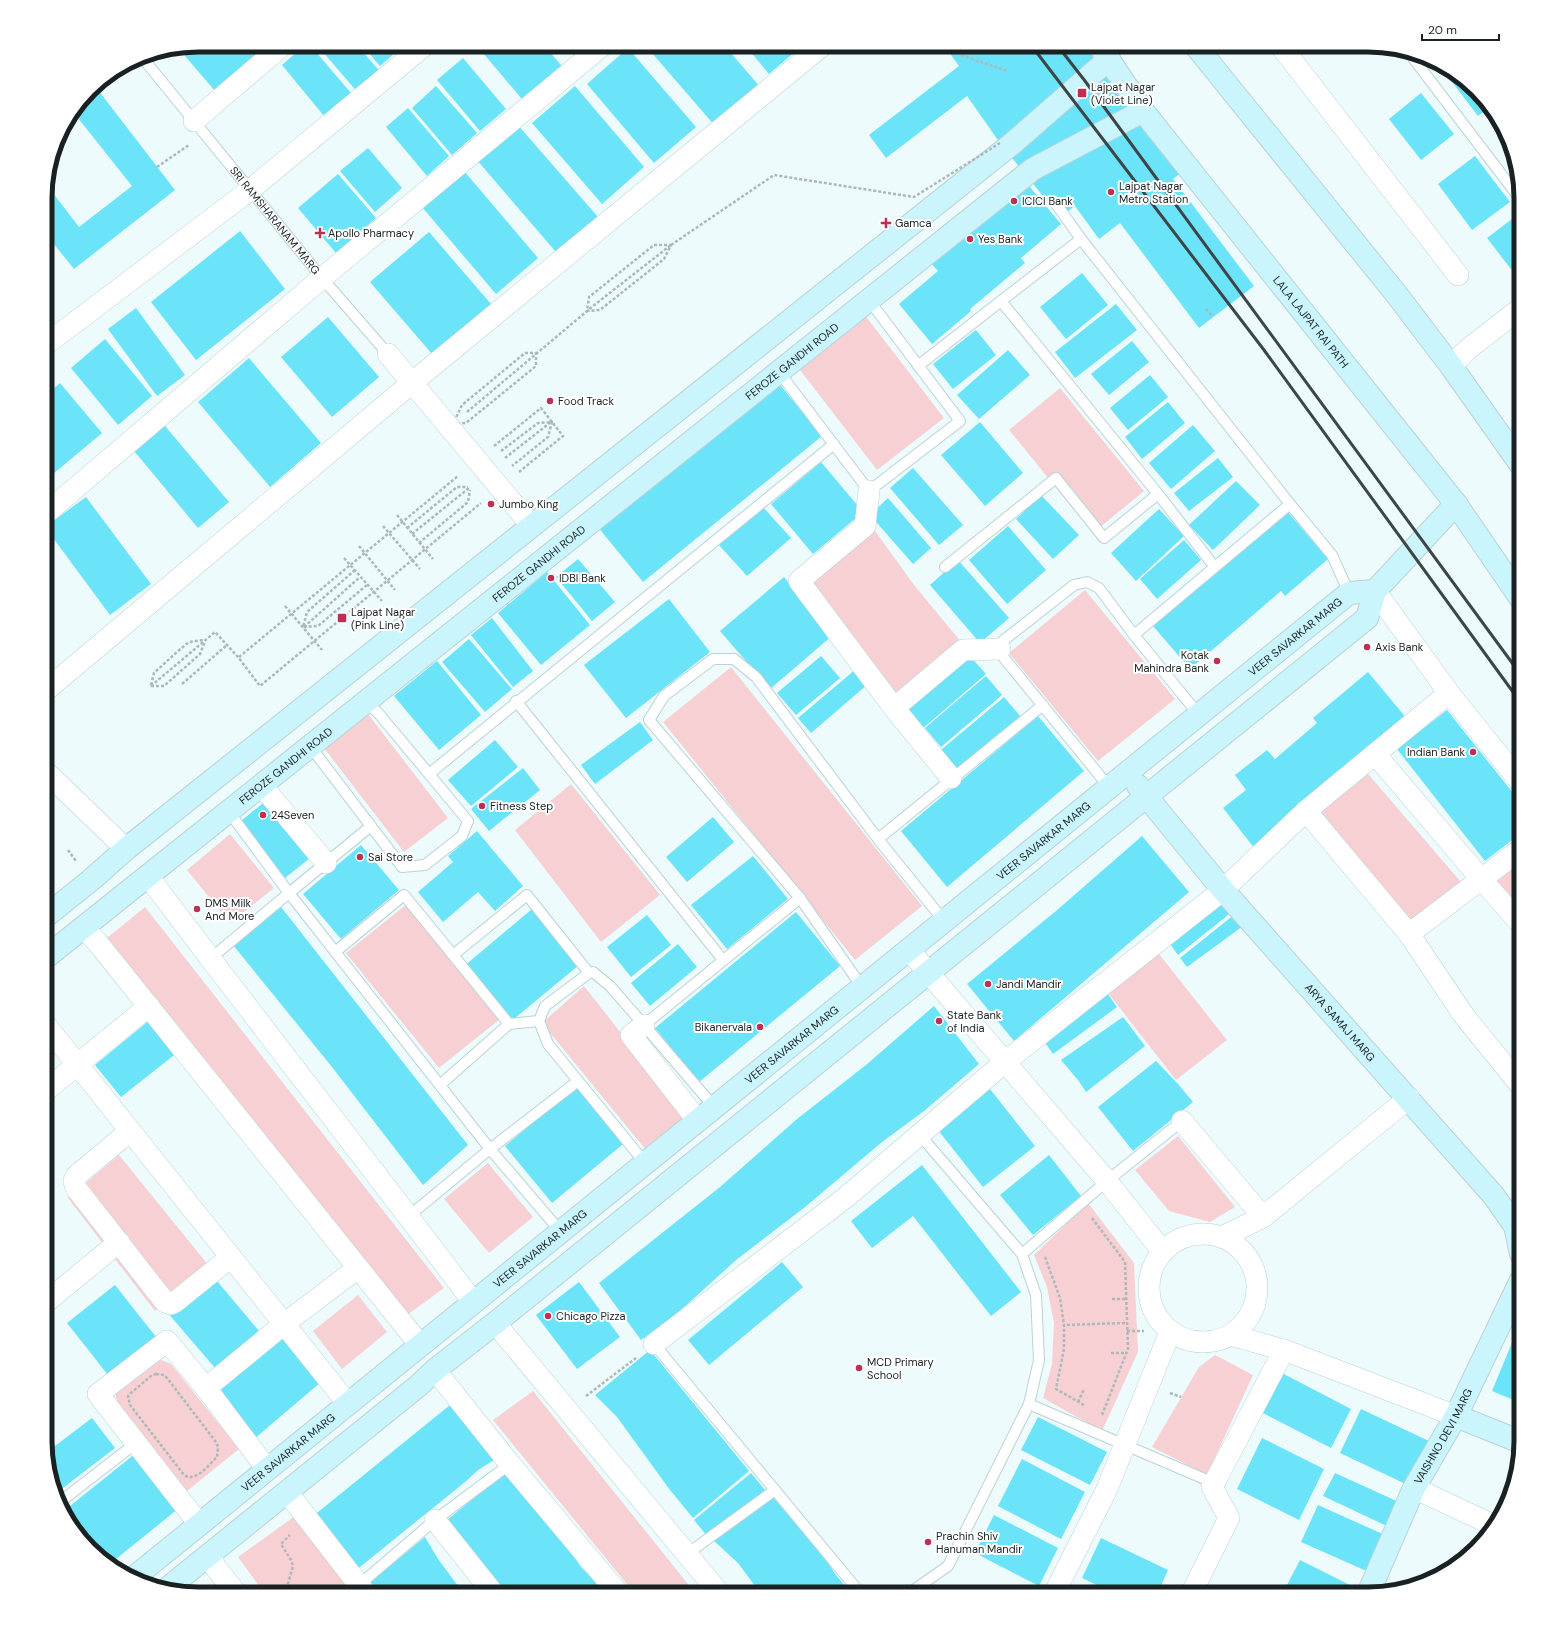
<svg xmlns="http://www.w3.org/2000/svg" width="1566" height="1639" viewBox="0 0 1566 1639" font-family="'DM Sans',sans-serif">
	<rect width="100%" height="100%" fill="#edfbfd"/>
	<g fill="#f7d0d4">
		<polygon points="864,314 944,418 877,470 797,366"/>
		<polygon points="1060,388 1144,491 1093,533 1009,430"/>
		<polygon points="873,528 914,585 962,643 898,698 808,584"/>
		<polygon points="1085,590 1175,699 1098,761 1009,653"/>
		<polygon points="731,667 922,906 855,960 663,722"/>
		<polygon points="368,714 448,818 404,852 324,748"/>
		<polygon points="1362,767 1461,882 1410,928 1314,812"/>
		<polygon points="571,784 660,895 601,942 515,830"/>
		<polygon points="230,834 274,888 230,923 187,870"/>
		<polygon points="1521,856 1521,930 1485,885"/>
		<polygon points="407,904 500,1019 439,1068 346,953"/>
		<polygon points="145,907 444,1288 407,1315 107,938"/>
		<polygon points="1155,949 1227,1040 1176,1080 1105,989"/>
		<polygon points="584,986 687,1117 646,1150 542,1023"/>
		<polygon points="1178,1136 1235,1207 1210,1222 1169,1211 1135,1170"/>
		<polygon points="119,1155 209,1266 155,1311 68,1198"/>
		<polygon points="488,1163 533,1217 489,1253 444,1199"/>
		<polygon points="1088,1203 1134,1263 1138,1352 1102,1431 1043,1398 1052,1364 1054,1323 1047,1287 1034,1255"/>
		<polygon points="358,1295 387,1332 342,1369 313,1331"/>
		<polygon points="1215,1355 1253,1375 1207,1475 1152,1447 1199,1367"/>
		<polygon points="158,1359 164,1361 171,1364 239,1449 187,1491 119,1408 115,1392"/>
		<polygon points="533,1391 696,1594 635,1594 493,1420"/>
		<polygon points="295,1516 354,1594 265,1594 238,1557"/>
	</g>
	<g fill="#6be4f9">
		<polygon points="198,45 268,45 215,91 179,49"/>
		<polygon points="305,45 310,45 351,93 324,116 282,65"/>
		<polygon points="317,45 357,45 382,74 359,94"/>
		<polygon points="362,45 404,45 380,66"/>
		<polygon points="493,45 544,45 566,71 527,105 483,53"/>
		<polygon points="645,45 724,45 761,88 716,127"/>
		<polygon points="745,45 803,45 769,74"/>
		<polygon points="944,45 1086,45 1182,172 1173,179 1254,286 1199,328 1120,223 1099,239 1075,206 1060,217 1000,143 967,96 886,158 869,135 959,66"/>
		<polygon points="628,48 696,127 654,163 587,84"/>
		<polygon points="463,58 506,109 480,131 437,80"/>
		<polygon points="1445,68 1483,97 1489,108 1478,116 1443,70"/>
		<polygon points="95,86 175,190 74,269 45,233 46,184 79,227 132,186 74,113"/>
		<polygon points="436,86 477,133 452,155 412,108"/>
		<polygon points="575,86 644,167 602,204 532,123"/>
		<polygon points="1421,93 1454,134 1421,160 1389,119"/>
		<polygon points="408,108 449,156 427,176 386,127"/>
		<polygon points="517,124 598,217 556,252 476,159"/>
		<polygon points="368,148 402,188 375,212 340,171"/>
		<polygon points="1475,156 1510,202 1472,230 1438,184"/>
		<polygon points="464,171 538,258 496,294 422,207"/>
		<polygon points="338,174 376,218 336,253 298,208"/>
		<polygon points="1029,186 1061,224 1021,258 1025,263 970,309 971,311 932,344 899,304 938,271 929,261 985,215 989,219"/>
		<polygon points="1516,216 1521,223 1521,268 1514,273 1487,238"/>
		<polygon points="240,231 285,289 196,360 151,302"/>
		<polygon points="429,232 491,304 432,354 370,282"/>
		<polygon points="1082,273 1108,305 1066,339 1040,307"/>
		<polygon points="1116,304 1137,330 1075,378 1055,352"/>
		<polygon points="136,308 185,375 157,396 108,329"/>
		<polygon points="328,317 379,377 332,417 281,357"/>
		<polygon points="976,330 996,355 953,389 933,364"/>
		<polygon points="105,339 152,396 118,425 71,368"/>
		<polygon points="1132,341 1149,362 1109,395 1091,374"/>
		<polygon points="1008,350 1030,375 979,419 957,395"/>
		<polygon points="249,358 321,443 270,487 198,402"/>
		<polygon points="1150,375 1168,397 1128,430 1110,408"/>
		<polygon points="776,380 822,436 643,582 597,526"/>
		<polygon points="60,383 102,433 47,479 45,477 45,396"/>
		<polygon points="1168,402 1185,423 1142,459 1125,437"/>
		<polygon points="160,420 229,502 198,528 130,446"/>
		<polygon points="980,422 1023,473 985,506 941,455"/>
		<polygon points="1193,425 1215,451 1171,489 1149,463"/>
		<polygon points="1218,458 1233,477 1189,511 1174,493"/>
		<polygon points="821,462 863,512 813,554 771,504"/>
		<polygon points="913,468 963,525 939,545 890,488"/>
		<polygon points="1236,481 1260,505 1213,550 1189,525"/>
		<polygon points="1041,495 1079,535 1053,559 1016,519"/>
		<polygon points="86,497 151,584 110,615 45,527"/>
		<polygon points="888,498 931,548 913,564 870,515"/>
		<polygon points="762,506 791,538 747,576 718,544"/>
		<polygon points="1159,509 1184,536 1136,581 1111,553"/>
		<polygon points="1288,512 1328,559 1285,596 1281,591 1190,669 1153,626"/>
		<polygon points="1008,526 1046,570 1007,604 969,560"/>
		<polygon points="1184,540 1201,560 1157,599 1140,579"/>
		<polygon points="578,559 615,602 592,621 556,577"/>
		<polygon points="958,560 1009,618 980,643 930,585"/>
		<polygon points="547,572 590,625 541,665 498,613"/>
		<polygon points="784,577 833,635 770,689 720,631"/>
		<polygon points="669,599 710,652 626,718 584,665"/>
		<polygon points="492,618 533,671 513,687 471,635"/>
		<polygon points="469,639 512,689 485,712 442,662"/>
		<polygon points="969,655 986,674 922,729 905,710"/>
		<polygon points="821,656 840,678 796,715 777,693"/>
		<polygon points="437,661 481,715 439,750 394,696"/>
		<polygon points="856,669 868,684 811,733 798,718"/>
		<polygon points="1368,672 1408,720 1255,849 1223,808 1246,790 1235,775 1267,750 1275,759 1317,723 1313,718"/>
		<polygon points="986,676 1002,695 941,747 925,728"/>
		<polygon points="1004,697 1021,717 959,770 941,750"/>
		<polygon points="1447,710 1521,803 1521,833 1485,861 1397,749"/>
		<polygon points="1038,716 1084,771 947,887 901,831"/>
		<polygon points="640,722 653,740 595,784 581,765"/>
		<polygon points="495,740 518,767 471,806 448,780"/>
		<polygon points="523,768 540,790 489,831 471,809"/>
		<polygon points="268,799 315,854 285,878 241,821"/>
		<polygon points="713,817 734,842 687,882 666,857"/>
		<polygon points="477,831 523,886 495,911 478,892 443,922 418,892 453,862 448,856"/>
		<polygon points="1142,836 1189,892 1014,1041 967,984 1056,911"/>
		<polygon points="361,845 399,890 341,939 303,894"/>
		<polygon points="753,856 788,899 727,949 691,905"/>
		<polygon points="1223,899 1233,911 1178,955 1168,941"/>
		<polygon points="281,907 468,1145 423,1185 332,1067 233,945"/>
		<polygon points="532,909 579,965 509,1023 463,967"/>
		<polygon points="796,912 840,966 699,1082 655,1028"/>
		<polygon points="1235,914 1243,926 1187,967 1180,958"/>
		<polygon points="647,915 671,945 631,977 607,947"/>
		<polygon points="678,944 697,967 650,1006 631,983"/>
		<polygon points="1105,990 1117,1007 1053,1054 1041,1037"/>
		<polygon points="934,1006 979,1064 924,1111 882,1142 805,1207 736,1260 670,1320 641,1340 599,1283 720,1187 797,1119 866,1065"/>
		<polygon points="1123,1017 1145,1046 1086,1092 1078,1080 1061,1060"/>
		<polygon points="151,1019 178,1052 121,1097 95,1065"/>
		<polygon points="45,1056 54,1068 45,1075"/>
		<polygon points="1156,1061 1178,1084 1193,1102 1133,1151 1098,1107"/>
		<polygon points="576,1087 623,1144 552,1203 505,1146"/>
		<polygon points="990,1089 1035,1146 983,1187 938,1130"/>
		<polygon points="1049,1155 1081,1196 1033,1235 1000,1195"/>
		<polygon points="922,1165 1021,1292 991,1316 913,1216 872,1248 851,1221"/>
		<polygon points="782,1262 803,1287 709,1365 688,1340"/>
		<polygon points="212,1275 259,1331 215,1368 167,1312"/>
		<polygon points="579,1282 620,1337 577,1369 536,1315"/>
		<polygon points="115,1285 160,1342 112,1380 67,1323"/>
		<polygon points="1521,1321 1521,1403 1492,1391"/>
		<polygon points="278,1332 321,1382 254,1439 211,1389"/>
		<polygon points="650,1350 749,1471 693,1518 670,1490 617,1417 595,1395"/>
		<polygon points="1282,1373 1351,1409 1331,1448 1261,1412"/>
		<polygon points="450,1405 494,1460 478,1470 465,1482 355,1571 312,1517"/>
		<polygon points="1361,1409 1431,1442 1410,1486 1340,1453"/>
		<polygon points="1038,1417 1107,1452 1090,1485 1021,1450"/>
		<polygon points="92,1418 115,1448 55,1494 53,1490 47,1452"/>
		<polygon points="1262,1438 1324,1469 1299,1520 1237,1489"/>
		<polygon points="136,1453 179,1508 111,1563 83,1542 65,1510"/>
		<polygon points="1022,1459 1085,1492 1061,1539 998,1506"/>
		<polygon points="507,1471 574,1557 581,1567 607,1594 506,1594 488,1572 447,1520"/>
		<polygon points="751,1473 765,1490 707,1536 694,1520"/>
		<polygon points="1335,1473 1401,1503 1389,1527 1323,1496"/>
		<polygon points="772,1496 819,1550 836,1575 852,1594 761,1594 738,1563 713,1540"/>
		<polygon points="1318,1505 1387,1536 1371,1573 1301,1542"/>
		<polygon points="994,1515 1058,1548 1039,1586 975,1553"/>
		<polygon points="425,1537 438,1559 464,1594 372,1594 367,1585"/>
		<polygon points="1101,1538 1168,1570 1157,1594 1116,1594 1082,1578"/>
		<polygon points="1300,1560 1362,1591 1361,1594 1295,1594 1285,1589"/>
		<polygon points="218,1589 222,1594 212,1594"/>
	</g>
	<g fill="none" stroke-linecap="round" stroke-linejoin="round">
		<defs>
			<g id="lane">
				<polyline points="1410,54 1521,200"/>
				<path id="s1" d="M141 56 322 278 388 354"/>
				<polyline points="1054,201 1081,239 1290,504 1332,555 1349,593"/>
				<polyline points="1081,239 1001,301 1158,494 1214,566"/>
				<polyline points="918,366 1001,301"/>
				<polyline points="779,372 869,491 960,421 869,300"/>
				<polyline points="945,567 1056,478 1104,538 1158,494"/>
				<polyline points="1134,635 1290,504"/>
				<polyline points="366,701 379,714 429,774"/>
				<polyline points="516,701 723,960"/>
				<polyline points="310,746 402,867 425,865 462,836 468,821 429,774 834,444"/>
				<polyline points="1109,787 1004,658 1000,649 1004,640 1074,585 1087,582 1099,588 1134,635 1199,715"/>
				<polyline points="371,826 289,893 490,1149 578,1081"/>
				<polyline points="944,921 878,839 1043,705"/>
				<polyline points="335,952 404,895 453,955"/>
				<polyline points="210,959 289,893 229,812"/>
				<polyline points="862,987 800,898 649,720 664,696 713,659 734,659 756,677 878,839"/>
				<polyline points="509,1024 453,955 527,895 589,973"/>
				<polyline points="644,1025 610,986 593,972 589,973 545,1006 539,1021 548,1044 645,1163"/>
				<polyline points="440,1085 509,1024 539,1021"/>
				<polyline points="714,1107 644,1025 800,898"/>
				<polyline points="409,1216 490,1149 561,1232"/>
				<polyline points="1022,1254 1107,1181 1182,1121"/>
				<polyline points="654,1344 861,1594"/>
				<polyline points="1029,1404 1214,1483"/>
				<polyline points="60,1502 136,1443"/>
				<polyline points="687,1554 775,1490"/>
				<polyline points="359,1585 435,1520 510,1464"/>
				<polyline points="908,1594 948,1566 1029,1404 1039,1360 1036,1295 1022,1254 920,1135"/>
			</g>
			<g id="street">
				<polyline points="1280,45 1458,275"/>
				<polyline points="194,121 283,45"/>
				<polyline points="45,345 250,190 425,45"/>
				<polyline points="388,354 532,526"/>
				<polyline points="1451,366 1468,349 1521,308"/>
				<polyline points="869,491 865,526 799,581 894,708"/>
				<polyline points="45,514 322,278 603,45"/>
				<polyline points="1375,591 1449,693 1521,783"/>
				<polyline points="45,691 413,382 823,45"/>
				<polyline points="1375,754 1481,879 1521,924"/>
				<polyline points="45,771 126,849"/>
				<polyline points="951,778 894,708 963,650 1000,649"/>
				<polyline points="262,786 326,863"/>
				<polyline points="1306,811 1409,934 1521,849"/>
				<path d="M148 876C255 1019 366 1159 473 1302"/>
				<polyline points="84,928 97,942 420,1345"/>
				<polyline points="1409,934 1465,1017 1521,1086"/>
				<polyline points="909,950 1107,1181 1163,1252"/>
				<polyline points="45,1024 348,1404"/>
				<polyline points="644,1025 631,1035 698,1121"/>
				<polyline points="45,1091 149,1006"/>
				<polyline points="1182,1121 1263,1217"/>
				<polyline points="130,1131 76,1176 74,1181 76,1188 165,1302 171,1304 175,1302 231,1257"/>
				<circle cx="1203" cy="1288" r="54"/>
				<polyline points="1222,1237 1263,1217 1409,1098"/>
				<polyline points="45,1303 119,1242"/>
				<polyline points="495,1323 720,1594"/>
				<polyline points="1230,1335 1284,1350 1456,1416"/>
				<polyline points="654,1344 845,1198 1005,1062 1223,890 1306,811 1449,693"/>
				<polyline points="435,1370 510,1464 619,1594"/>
				<polyline points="206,1388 284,1324 358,1268"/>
				<polyline points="1414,1488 1493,1525"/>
				<polyline points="287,1492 366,1594"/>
				<polyline points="435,1520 494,1594"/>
				<polyline points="199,1524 98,1394 167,1341 206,1388 267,1469"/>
				<polyline points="211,1554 215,1567 237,1594"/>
				<polyline points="1054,1594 1107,1489 1170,1332"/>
				<polyline points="1191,1594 1229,1518 1212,1487 1284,1350"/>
			</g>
			<g id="secondary">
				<path id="s2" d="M1099 45 1143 111 1456 504 1521 599"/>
				<polyline points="1195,45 1397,295 1451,366 1521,465"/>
				<path id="s3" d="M1138 786 1223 890 1494 1196 1515 1226 1521 1254"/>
				<polyline points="45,917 91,880 126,849 1013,143 1109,59"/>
				<path id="s4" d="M45 958 1033 169 1143 111"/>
				<polyline points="1456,1416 1521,1442"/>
				<path id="s5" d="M132 1579 1349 593 1375 591"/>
				<polyline points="169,1587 418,1386 435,1370 494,1324 1367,618 1375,591 1456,504"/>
				<path id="s6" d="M1368 1594 1414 1488 1456 1416 1521 1280"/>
			</g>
		</defs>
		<use href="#lane" stroke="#bbd2d6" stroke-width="12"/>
		<use href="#street" stroke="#bbd2d6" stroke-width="22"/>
		<use href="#secondary" stroke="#bbd2d6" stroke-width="24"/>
		<g stroke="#acb8ba" stroke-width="2.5" stroke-dasharray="3 2" stroke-linecap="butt">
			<polyline points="944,45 963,56 1008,71"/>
			<polyline points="157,167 189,145"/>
			<polygon points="654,245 671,245 664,259 600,310 587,311 589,297"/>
			<polyline points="1206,309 1212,316"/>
			<polygon points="525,353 536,353 536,366 466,423 453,424 462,405"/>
			<polyline points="467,412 593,306 671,245"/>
			<polyline points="494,446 541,408 563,436 519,472"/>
			<polyline points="501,451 538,423 552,422 548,437 512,466"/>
			<polyline points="505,458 551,422"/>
			<polyline points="397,515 433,559"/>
			<polyline points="383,526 420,569"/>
			<polyline points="407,528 457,487 468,487"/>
			<polyline points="412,534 469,488"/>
			<polyline points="419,543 468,502 470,490"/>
			<polyline points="359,546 395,590"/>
			<polyline points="344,558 382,601"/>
			<polyline points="355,570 307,612 303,627 318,626 367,585"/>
			<polyline points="285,606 322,650"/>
			<polyline points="304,627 360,577"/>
			<polyline points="239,657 458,476"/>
			<polyline points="182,684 227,645"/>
			<polyline points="151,685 154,673 178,651 189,642 204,640"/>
			<polyline points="151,686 215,632 238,657 260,686 481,503"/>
			<polyline points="151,686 164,686 200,654 205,641"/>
			<polyline points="68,850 76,861"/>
			<polyline points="1092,1218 1125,1262 1128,1349 1102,1415"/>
			<polyline points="1045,1257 1060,1298 1064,1325"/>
			<polyline points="1112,1299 1126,1299"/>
			<polyline points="1127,1331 1144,1331"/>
			<polyline points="1111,1353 1127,1353"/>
			<path d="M156 1374 164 1375 167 1378 216 1442 218 1447 217 1457C208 1465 196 1483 184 1475L130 1405 128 1396 131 1393 152 1375Z"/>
			<polyline points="1170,1393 1181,1397"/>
			<polyline points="586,1396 636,1358"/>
			<polyline points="1078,1402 1084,1389"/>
			<polyline points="1084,1405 1056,1389 1064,1349 1064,1325 1126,1323"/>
			<polyline points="275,1594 287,1586"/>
			<polyline points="285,1594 293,1566 291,1560 281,1544 290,1535"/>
		</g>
		<use href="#lane" stroke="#fff" stroke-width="10"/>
		<use href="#street" stroke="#fff" stroke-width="21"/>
		<use href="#secondary" stroke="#caf5fd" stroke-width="22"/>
		<g stroke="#3c4547" stroke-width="3">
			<polyline points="1031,45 1264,350 1521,703"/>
			<polyline points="1057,45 1085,81 1521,675"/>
		</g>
		<polyline stroke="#acb8ba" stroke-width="2.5" stroke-dasharray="3 2" stroke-linecap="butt" points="671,245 774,175 914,197 1000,143"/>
	</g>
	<g fill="#be2f54" stroke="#fff" stroke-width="1.5">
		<rect x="1077" y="88" width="10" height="10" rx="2"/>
		<circle cx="1111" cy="192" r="4"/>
		<circle cx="1014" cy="201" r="4"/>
		<path d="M884 217h4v4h4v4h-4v4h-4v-4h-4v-4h4z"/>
		<path d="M318 227h4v4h4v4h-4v4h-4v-4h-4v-4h4z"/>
		<circle cx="970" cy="239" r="4"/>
		<circle cx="550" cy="401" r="4"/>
		<circle cx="491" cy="504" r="4"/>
		<circle cx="551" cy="578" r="4"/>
		<rect x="337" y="613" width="10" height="10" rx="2"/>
		<circle cx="1367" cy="647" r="4"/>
		<circle cx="1217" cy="661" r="4"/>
		<circle cx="1473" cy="752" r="4"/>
		<circle cx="482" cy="806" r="4"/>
		<circle cx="263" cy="815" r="4"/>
		<circle cx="360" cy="857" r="4"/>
		<circle cx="197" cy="909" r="4"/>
		<circle cx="988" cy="984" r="4"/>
		<circle cx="939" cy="1021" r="4"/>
		<circle cx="760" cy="1027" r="4"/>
		<circle cx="548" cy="1316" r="4"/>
		<circle cx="859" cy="1368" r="4"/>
		<circle cx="928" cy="1542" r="4"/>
	</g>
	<g text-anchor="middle" stroke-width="4" stroke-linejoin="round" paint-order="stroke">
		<g font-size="11" fill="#192123" stroke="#fff" text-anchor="start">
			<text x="1091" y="91">Lajpat Nagar<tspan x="1091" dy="13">(Violet Line)</tspan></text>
			<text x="1119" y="190">Lajpat Nagar<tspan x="1119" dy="13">Metro Station</tspan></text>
			<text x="1022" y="205">ICICI Bank</text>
			<text x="895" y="227">Gamca</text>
			<text x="328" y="237">Apollo Pharmacy</text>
			<text x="978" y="243">Yes Bank</text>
			<text x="558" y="405">Food Track</text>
			<text x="499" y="508">Jumbo King</text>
			<text x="559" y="582">IDBI Bank</text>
			<text x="351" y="616">Lajpat Nagar<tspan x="351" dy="13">(Pink Line)</tspan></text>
			<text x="1375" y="651">Axis Bank</text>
			<text x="1209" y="659" text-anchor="end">Kotak<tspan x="1209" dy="13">Mahindra Bank</tspan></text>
			<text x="1465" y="756" text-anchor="end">Indian Bank</text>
			<text x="490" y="810">Fitness Step</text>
			<text x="271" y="819">24Seven</text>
			<text x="368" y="861">Sai Store</text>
			<text x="205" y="907">DMS Milk<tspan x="205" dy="13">And More</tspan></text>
			<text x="996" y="988">Jandi Mandir</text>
			<text x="947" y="1019">State Bank<tspan x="947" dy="13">of India</tspan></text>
			<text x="752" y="1031" text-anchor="end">Bikanervala</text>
			<text x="556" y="1320">Chicago Pizza</text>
			<text x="867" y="1366">MCD Primary<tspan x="867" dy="13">School</tspan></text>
			<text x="936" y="1540">Prachin Shiv<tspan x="936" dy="13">Hanuman Mandir</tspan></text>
		</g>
		<g font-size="11" fill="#192123" stroke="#fff">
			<text dy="4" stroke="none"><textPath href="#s1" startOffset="212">SRI RAMSHARANAM MARG</textPath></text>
			<text dy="4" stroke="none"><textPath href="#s2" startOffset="349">LALA LAJPAT RAI PATH</textPath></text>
			<text dy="4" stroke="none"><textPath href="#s4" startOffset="956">FEROZE GANDHI ROAD</textPath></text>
			<text dy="4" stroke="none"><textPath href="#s4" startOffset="632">FEROZE GANDHI ROAD</textPath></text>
			<text dy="4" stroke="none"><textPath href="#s5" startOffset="1497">VEER SAVARKAR MARG</textPath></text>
			<text dy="4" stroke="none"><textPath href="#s4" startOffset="308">FEROZE GANDHI ROAD</textPath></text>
			<text dy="4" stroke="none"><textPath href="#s5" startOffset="1173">VEER SAVARKAR MARG</textPath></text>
			<text dy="4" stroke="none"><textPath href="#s3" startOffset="311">ARYA SAMAJ MARG</textPath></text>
			<text dy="4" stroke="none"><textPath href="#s5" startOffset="849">VEER SAVARKAR MARG</textPath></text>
			<text dy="4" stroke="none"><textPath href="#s5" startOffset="525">VEER SAVARKAR MARG</textPath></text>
			<text dy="4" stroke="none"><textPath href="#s6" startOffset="175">VAISHNO DEVI MARG</textPath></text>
			<text dy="4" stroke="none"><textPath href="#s5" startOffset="201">VEER SAVARKAR MARG</textPath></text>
		</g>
	</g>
	<path d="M0 0H1566V1639H0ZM198 52H1368A146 146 0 0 1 1514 198V1441A146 146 0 0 1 1368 1587H198A146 146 0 0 1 52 1441V198A146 146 0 0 1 198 52Z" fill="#fff" fill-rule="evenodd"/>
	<path fill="none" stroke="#192123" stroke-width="5" d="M198 52H1368A146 146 0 0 1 1514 198V1441A146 146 0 0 1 1368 1587H198A146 146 0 0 1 52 1441V198A146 146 0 0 1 198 52Z"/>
	<path d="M1422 34v6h77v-6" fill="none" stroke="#192123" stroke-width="2"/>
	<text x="1428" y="34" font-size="12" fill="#192123" stroke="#ffffff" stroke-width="3" paint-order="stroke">20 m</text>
</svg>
